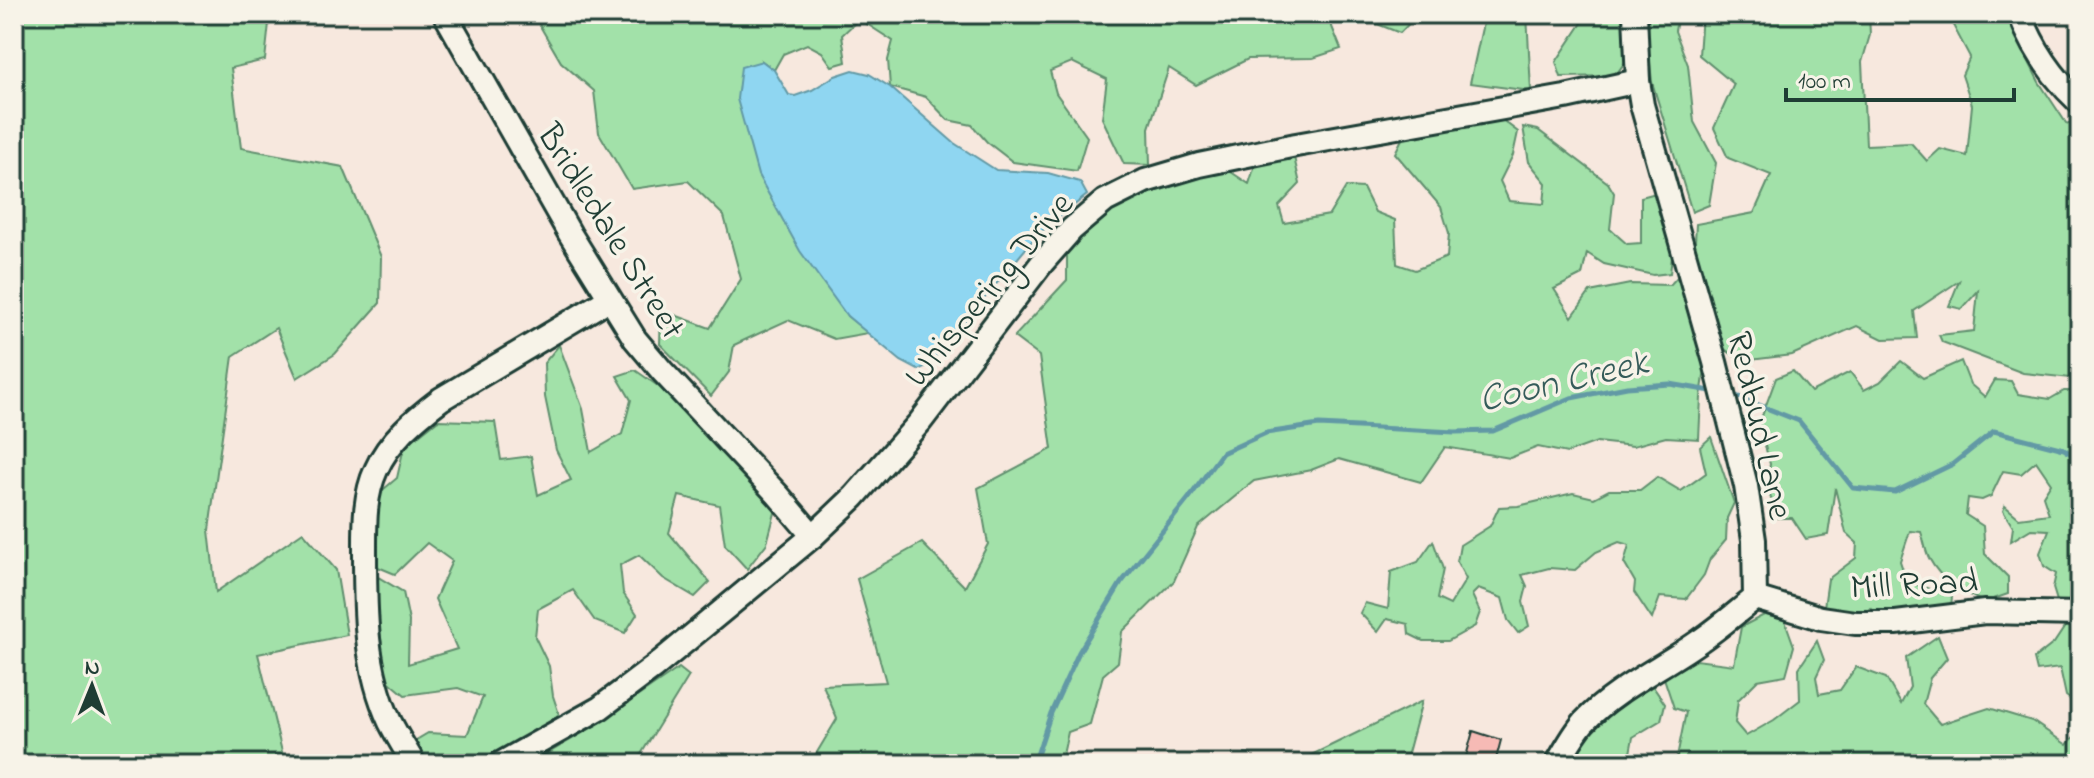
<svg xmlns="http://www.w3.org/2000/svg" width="2094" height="778" viewBox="0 0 2094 778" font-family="'Indie Flower',sans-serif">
	<rect width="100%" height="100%" fill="#f7e8de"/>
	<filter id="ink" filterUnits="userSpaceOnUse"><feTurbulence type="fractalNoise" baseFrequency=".0125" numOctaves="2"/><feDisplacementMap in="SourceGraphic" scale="16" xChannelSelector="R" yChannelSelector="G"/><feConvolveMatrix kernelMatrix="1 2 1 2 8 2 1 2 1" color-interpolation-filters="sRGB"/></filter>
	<g filter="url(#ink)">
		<g fill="#a2e1a9" stroke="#608f6e" stroke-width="2">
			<polygon points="14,14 270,14 265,60 231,68 241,148 343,167 381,257 380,303 335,354 297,378 276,328 233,356 209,530 216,592 303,532 336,570 347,635 258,654 285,764 14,764"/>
			<polygon points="533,14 1339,14 1330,22 1341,49 1313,58 1248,59 1196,85 1169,68 1149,128 1150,165 1124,164 1102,118 1107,79 1072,62 1050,71 1056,93 1087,137 1077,171 1013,162 987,142 972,125 948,120 926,97 890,87 888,60 893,41 859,19 842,35 846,62 832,66 822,52 807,44 783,54 774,70 762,61 847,316 868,333 834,339 788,320 734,345 729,372 711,396 660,344 661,310 710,328 741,279 724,216 688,181 632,189 599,133 594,91 561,62"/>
			<polygon points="1352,14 1418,14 1400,33"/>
			<polygon points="1485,14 1527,14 1531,91 1470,83"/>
			<polygon points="1588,14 1621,14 1630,55 1615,76 1561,77 1556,62"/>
			<polygon points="1645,14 1678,14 1675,31 1688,65 1694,122 1716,163 1709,205 1692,212 1652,82"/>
			<polygon points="1702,14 1869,14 1870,35 1862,62 1866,145 1911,143 1927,161 1940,149 1967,156 1972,105 1962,75 1970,57 1947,14 2005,14 2039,82 2066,123 2080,128 2080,379 2023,373 1942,342 1939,335 1974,331 1978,291 1962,309 1949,306 1959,281 1914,311 1917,338 1883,339 1857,326 1792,355 1742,361 1720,346 1694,259 1696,224 1754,213 1771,175 1728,158 1714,128 1734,84 1699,55"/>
			<polygon points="1497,116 1518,132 1513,155 1500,181 1509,201 1544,204 1546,183 1529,162 1523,127 1538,130 1608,183 1614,193 1610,229 1627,244 1641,243 1641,197 1656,193 1674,241 1670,273 1653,275 1604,264 1587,253 1582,275 1554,289 1572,317 1590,292 1630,284 1670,285 1680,274 1710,360 1704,376 1701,397 1699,439 1666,437 1633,446 1597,442 1567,453 1538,447 1510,458 1445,447 1421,482 1339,459 1311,470 1254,481 1198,527 1174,581 1122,632 1118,662 1103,675 1090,724 1068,732 1061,764 810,764 837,719 823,685 886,682 857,579 922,543 965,587 988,544 978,488 1052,449 1039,356 1014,337 1067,280 1067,246 1103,211 1185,175 1228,170 1249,184 1256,162 1294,157 1300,184 1279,206 1284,223 1329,215 1346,187 1363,188 1375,212 1395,220 1397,264 1415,270 1447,257 1449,233 1441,207 1395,153 1405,133"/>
			<polygon points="559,345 583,409 591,452 622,434 631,400 617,376 635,370 671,395 776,509 767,543 747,569 725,545 719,505 679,496 669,533 710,582 695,597 663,578 639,555 620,565 623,593 637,614 625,633 595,621 573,590 538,609 535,637 549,666 553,696 559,714 533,735 484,764 423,764 413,742 428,733 467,735 483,697 458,688 405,695 386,679 373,574 403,592 409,621 408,664 457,649 435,599 452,561 427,543 395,574 371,564 378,494 397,478 404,447 438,420 495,422 501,460 531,456 538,495 571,480 556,450 545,397 544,363"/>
			<path d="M1901 361 1923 378 1961 361 1970 384 1985 397 1995 380 2011 381 2018 394 2050 399 2064 391H2080V603L2057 601 2053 588 2056 574 2044 566 2040 553 2049 530 2031 529 2011 541 2013 527 2003 511 2005 506 2019 518 2049 514 2043 496 2051 483 2036 461 2021 474 2003 471 1991 496 1982 500 1968 498 1966 515 1983 526 1985 554 2008 577V594L1985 602C1962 593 1941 581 1929 558 1925 550 1924 540 1921 532L1910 531 1900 561 1907 582 1952 596 1951 608 1880 619 1871 608 1861 620 1824 607 1828 579 1856 558 1857 543 1846 533 1835 488 1828 535 1806 539 1792 518H1777L1767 486 1770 464 1759 424 1776 378 1793 371 1811 392 1850 372 1864 390 1880 382Z"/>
			<polygon points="1711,437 1734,503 1727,518 1726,540 1710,559 1704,575 1686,599 1660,597 1652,619 1634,592 1635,582 1624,563 1629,545 1619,542 1596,552 1575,570 1549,568 1522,575 1527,586 1523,602 1529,626 1518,633 1508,620 1502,598 1478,589 1472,595 1480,612 1475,626 1448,641 1423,641 1409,634 1408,624 1387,619 1378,632 1360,613 1365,603 1388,609 1391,572 1418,562 1433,541 1443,569 1437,599 1450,605 1466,579 1457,562 1460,545 1490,526 1499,507 1518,506 1573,493 1594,498 1609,490 1640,490 1657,477 1681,491 1706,473 1700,447"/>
			<polygon points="1768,613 1784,618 1794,646 1786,675 1758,680 1738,700 1735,723 1746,736 1774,720 1800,700 1799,668 1817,641 1824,660 1816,677 1819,694 1840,690 1856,667 1886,678 1901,704 1910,687 1906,658 1938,636 1947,658 1930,678 1923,704 1940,724 1989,708 2032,721 2067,745 2080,730 2080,764 1674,764 1676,762 1686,712 1674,708 1664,678 1696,660 1734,665 1741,627"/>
			<polygon points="2066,625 2080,630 2080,707 2066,696 2060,668 2037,671 2034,659 2054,643"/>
			<polygon points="679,668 689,676 635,764 530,764 596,725"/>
			<polygon points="1651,678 1654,688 1665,704 1661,720 1633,737 1628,764 1565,764 1581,736"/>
			<polygon points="1422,701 1405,764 1293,764"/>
		</g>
		<polygon fill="#8fd6f1" stroke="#6299a5" stroke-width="2" points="762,61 774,70 789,95 795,96 812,90 835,76 853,70 869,74 890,87 954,143 996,170 1048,173 1080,182 1087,195 1037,235 929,365 918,370 901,361 847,316 800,251 758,175 737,99 741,67"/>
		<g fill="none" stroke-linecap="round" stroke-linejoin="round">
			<g stroke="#6299a5" stroke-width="5">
				<polyline points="1731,394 1799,421 1853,488 1895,492 1953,464 1994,431 2064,449 2080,460"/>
				<polyline points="1034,764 1051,713 1079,652 1121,583 1189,498 1222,453 1266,433 1319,425 1455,432 1493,431 1571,398 1627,387 1670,384 1717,392"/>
			</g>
		</g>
		<polygon fill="#f6bab5" stroke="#1f3d34" stroke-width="2" points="1473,731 1501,740 1496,759 1493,759 1492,764 1464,764"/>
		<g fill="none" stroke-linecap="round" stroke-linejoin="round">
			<defs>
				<g id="minor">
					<polyline points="445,14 570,234 635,339 662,371 778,495 813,536"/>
					<path d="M2020 14C2033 49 2052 77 2080 103"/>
					<polyline points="1755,598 1821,618 1855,623 1896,623 1985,612 2080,614"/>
					<path d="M414 764C406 750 397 736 390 722 365 669 365 611 365 554 365 526 364 496 376 470 389 440 416 418 441 399L609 299"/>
					<polyline points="500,764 600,708 653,668 813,536 854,497 920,422 1042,263 1072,229 1105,201 1145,181 1199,165 1296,145 1565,97 1638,81"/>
					<path d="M1557 764C1565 750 1573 735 1584 722 1613 690 1665 666 1701 640 1720 627 1737 612 1755 598L1754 540 1746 486 1715 362 1642 105 1638 81 1635 14"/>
				</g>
			</defs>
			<use href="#minor" stroke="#1f3d34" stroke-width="28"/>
			<use href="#minor" stroke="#f7f3e8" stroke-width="22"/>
		</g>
	</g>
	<g text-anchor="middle" stroke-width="7" stroke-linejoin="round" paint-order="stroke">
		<g font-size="36" fill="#1f3d34" stroke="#f7f3e8">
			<text transform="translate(613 230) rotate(58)" y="13">Bridledale Street</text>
			<text transform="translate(987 288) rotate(-50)" y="13">Whispering Drive</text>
			<text transform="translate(1762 425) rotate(77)" y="13">Redbud Lane</text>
			<text transform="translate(1914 582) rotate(-3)" y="13">Mill Road</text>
		</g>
		<g font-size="38" font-style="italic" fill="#355c5a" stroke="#f7f3e8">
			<text transform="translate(1563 379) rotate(-13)" y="13">Coon Creek</text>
		</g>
	</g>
	<rect width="2094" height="778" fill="none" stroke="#f7f3e8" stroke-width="48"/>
	<rect x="24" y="24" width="2046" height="730" fill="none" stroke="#1f3d34" stroke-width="3" filter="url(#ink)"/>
	<g transform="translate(92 686) rotate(1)" stroke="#f7f3e8" stroke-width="6" paint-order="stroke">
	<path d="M0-6L14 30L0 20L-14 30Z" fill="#1f3d34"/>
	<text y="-12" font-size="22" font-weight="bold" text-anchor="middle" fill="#1f3d34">N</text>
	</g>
	<path d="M1786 88v12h228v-12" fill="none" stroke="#1f3d34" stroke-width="4"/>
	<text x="1798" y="88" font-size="24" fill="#1f3d34" stroke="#f7f3e8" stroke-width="6" paint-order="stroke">100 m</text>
</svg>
